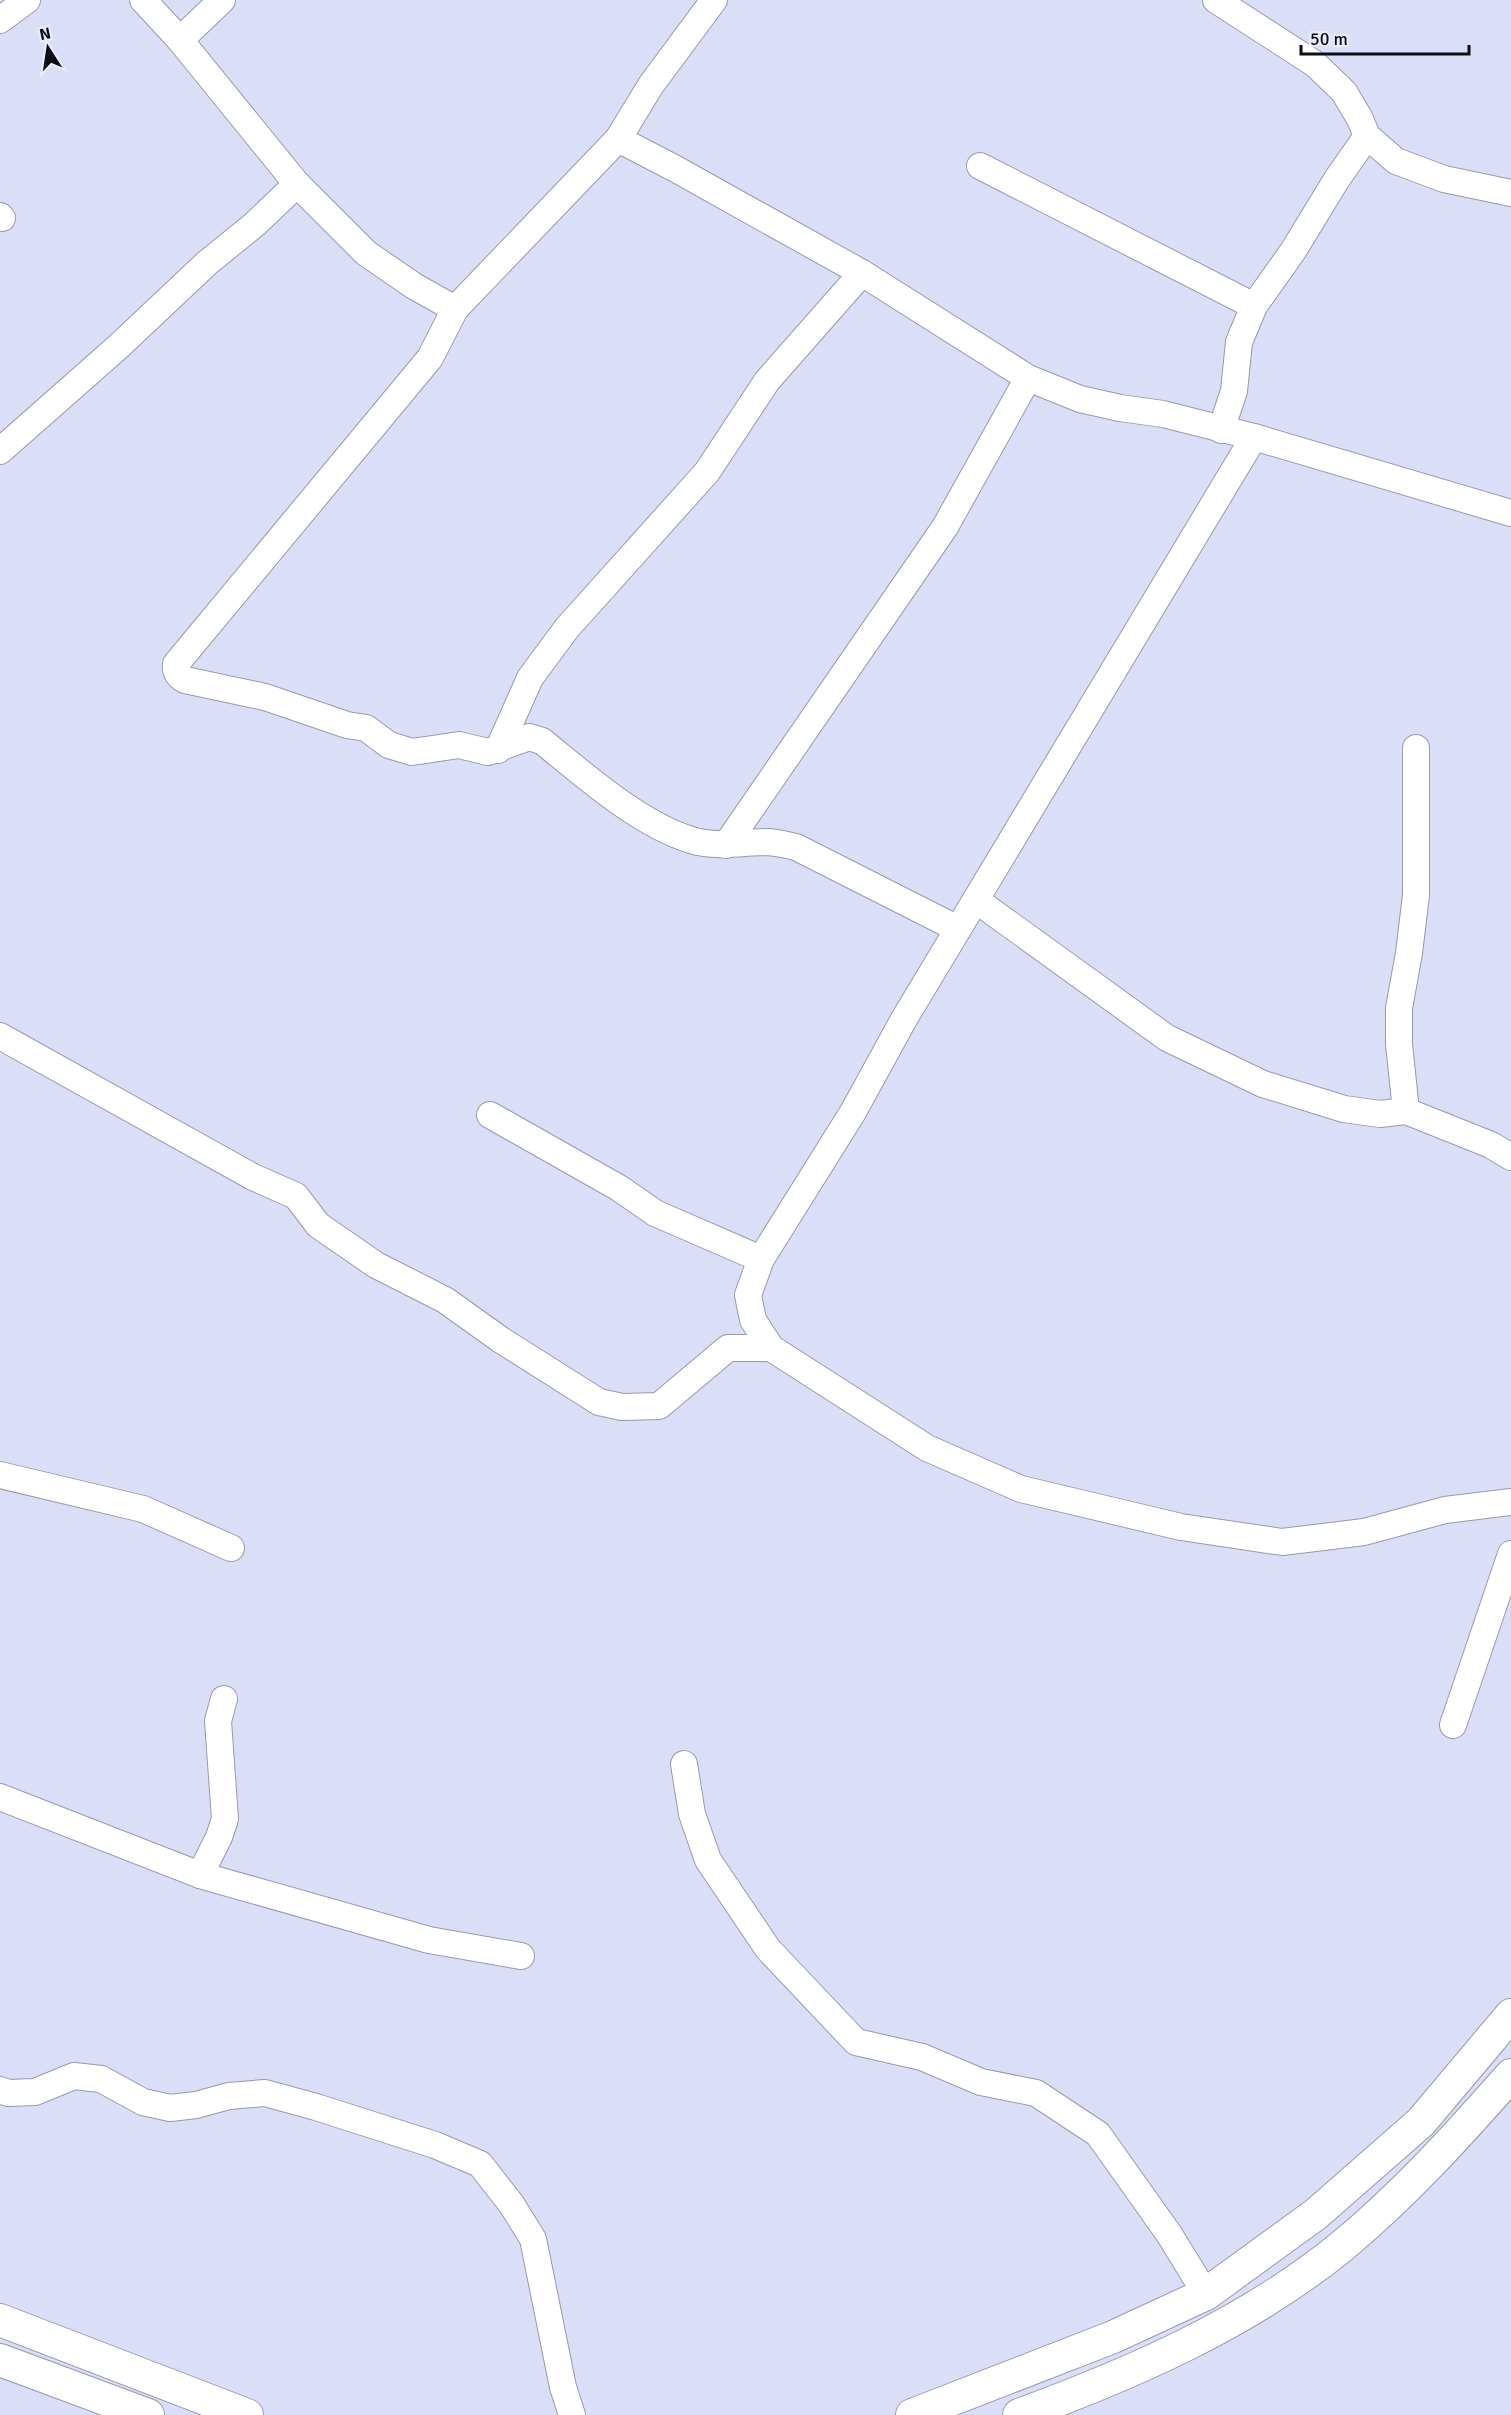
<svg xmlns="http://www.w3.org/2000/svg" width="1511" height="2415" viewBox="0 0 1511 2415" font-family="Signika,sans-serif">
	<rect width="100%" height="100%" fill="#dadef6"/>
	<g fill="none" stroke-linecap="round" stroke-linejoin="round">
		<defs>
			<g id="minor">
				<polyline points="143,0 180,40 297,184 366,253 414,286 455,309 618,139 674,168 862,273 1028,378 1080,399 1120,408 1163,414 1254,437 1511,513"/>
				<polyline points="1216,0 1315,64 1344,92 1360,119 1367,136 1396,161 1444,179 1511,193"/>
				<polyline points="0,20 27,0"/>
				<polyline points="180,40 222,0"/>
				<polyline points="618,139 651,85 714,0"/>
				<polyline points="980,166 1254,306"/>
				<polyline points="0,216 2,218"/>
				<path d="M455 309 430 358 176 664C175 672 178 676 185 680L265 697 347 725 366 728 389 745 412 752 459 745 488 752 529 737 542 741C584 775 639 824 691 840 717 848 743 842 769 842 778 843 788 845 796 847L958 929"/>
				<polyline points="1221,430 1234,391 1239,342 1254,306 1293,251 1337,179 1367,136"/>
				<polyline points="1254,437 904,1019 853,1112 761,1259 748,1295 753,1320 771,1348 927,1448 1021,1489 1181,1527 1282,1542 1364,1532 1445,1510 1511,1502"/>
				<polyline points="0,451 119,346 207,263 255,224 297,184"/>
				<polyline points="498,750 530,678 567,628 707,472 767,381 862,273"/>
				<polyline points="726,845 945,527 1028,378"/>
				<polyline points="976,900 1167,1038 1263,1084 1344,1109 1380,1114 1406,1111 1491,1145 1511,1157"/>
				<polyline points="0,1036 253,1177 296,1196 318,1225 376,1265 445,1300 501,1340 599,1402 622,1407 659,1406 728,1348 771,1348"/>
				<polyline points="1406,1111 1399,1044 1399,1008 1409,953 1416,895 1416,748"/>
				<polyline points="490,1115 619,1188 655,1213 761,1259"/>
				<polyline points="0,1475 143,1509 231,1548"/>
				<polyline points="1453,1725 1511,1554"/>
				<polyline points="684,1764 692,1814 708,1860 768,1949 856,2042 922,2057 981,2082 1036,2093 1098,2134 1169,2234 1206,2294"/>
				<polyline points="0,1797 200,1875 429,1940 521,1956"/>
				<polyline points="200,1875 219,1837 225,1819 218,1721 224,1699"/>
				<polyline points="0,2090 8,2093 35,2092 74,2076 101,2079 143,2102 170,2108 196,2105 229,2096 265,2093 316,2107 435,2145 480,2164 512,2205 533,2239 563,2387 572,2415"/>
			</g>
			<g id="tertiary">
				<polyline points="0,2320 247,2415"/>
				<polyline points="0,2360 148,2415"/>
				<polyline points="912,2415 1113,2337 1206,2294 1316,2214 1421,2122 1511,2015"/>
				<path d="M1019 2415C1133 2373 1246 2324 1341 2247 1404 2195 1458 2135 1511 2075"/>
			</g>
		</defs>
		<use href="#minor" stroke="#979ab0" stroke-width="28"/>
		<use href="#tertiary" stroke="#979ab0" stroke-width="34"/>
		<use href="#minor" stroke="#fff" stroke-width="26"/>
		<use href="#tertiary" stroke="#fff" stroke-width="32"/>
	</g>
	<g transform="translate(48 48) rotate(348)" stroke="#e9ecff" stroke-width="4.5" paint-order="stroke">
	<path d="M0-4.5L10 22L0 15L-10 22Z" fill="#0d0e15"/>
	<text y="-9" font-size="16" font-weight="bold" text-anchor="middle" fill="#0d0e15">N</text>
	</g>
	<path d="M1301 45v9h168v-9" fill="none" stroke="#0d0e15" stroke-width="3"/>
	<text x="1310" y="45" font-size="18" fill="#0d0e15" stroke="#e9ecff" stroke-width="4.5" paint-order="stroke">50 m</text>
</svg>
